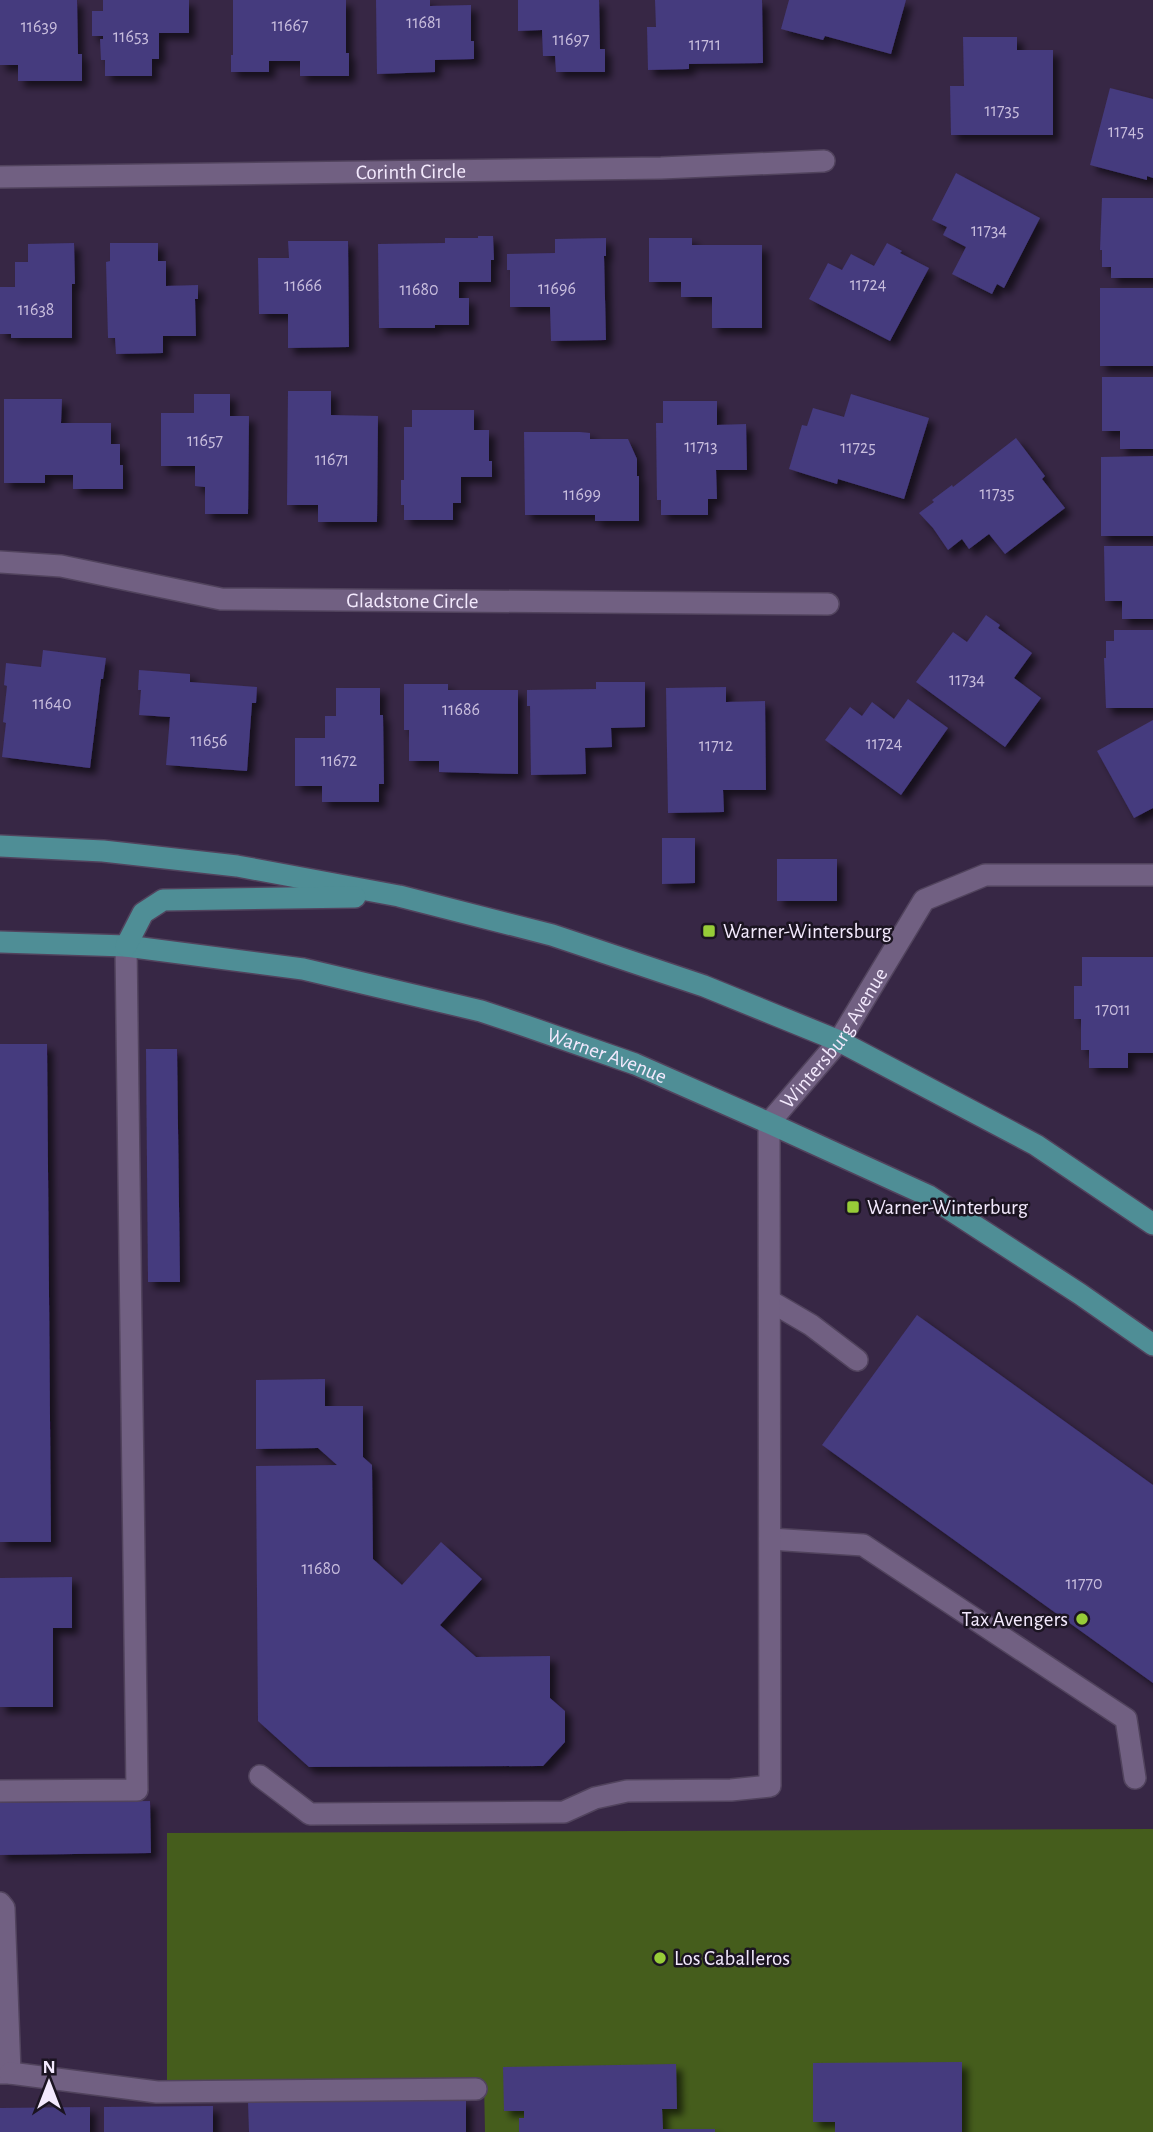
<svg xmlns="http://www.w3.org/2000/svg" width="1153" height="2132" font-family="'Alegreya Sans',sans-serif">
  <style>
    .green { fill: #455d1c }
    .building { fill: #453a7e; filter: url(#shadow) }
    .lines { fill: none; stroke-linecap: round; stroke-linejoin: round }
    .minor-casing { stroke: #51435d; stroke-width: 24 }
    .major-casing { stroke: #51435d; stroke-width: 24 }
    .minor { stroke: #716082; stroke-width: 21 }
    .major { stroke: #4f8e96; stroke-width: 21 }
    .poi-dot { fill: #97cc38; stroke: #1b1421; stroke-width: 2.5 }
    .labels { text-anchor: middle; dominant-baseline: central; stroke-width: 5; stroke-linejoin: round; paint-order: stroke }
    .number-label { font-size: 18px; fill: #c8bddd }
    .street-label { font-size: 21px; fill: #f3e9fd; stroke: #1b1421 }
    .poi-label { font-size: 21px; fill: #f3e9fd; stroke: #1b1421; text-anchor: start }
  </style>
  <defs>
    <filter id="shadow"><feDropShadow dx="6" dy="6" stdDeviation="3.5" flood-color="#0009"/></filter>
  </defs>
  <rect width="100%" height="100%" fill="#372745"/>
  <path class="green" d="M 1153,1829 L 1153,2132 L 485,2132 L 484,2083 L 167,2088 L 167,1833 Z"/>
  <g class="building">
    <path d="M 0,0 L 77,0 L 78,54 L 82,54 L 82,81 L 18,81 L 18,65 L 0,65 Z"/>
    <path d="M 103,0 L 189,0 L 189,33 L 159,33 L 159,59 L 152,59 L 152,76 L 105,76 L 105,60 L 101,60 L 100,39 L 103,39 L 103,36 L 92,36 L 92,11 L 103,11 Z"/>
    <path d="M 233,0 L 346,0 L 346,53 L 349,53 L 349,76 L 300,76 L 300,61 L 269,61 L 269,72 L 231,72 L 231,55 L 233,55 Z"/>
    <path d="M 376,0 L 430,0 L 430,6 L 471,5 L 471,41 L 474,41 L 474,59 L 435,60 L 435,72 L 377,74 Z"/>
    <path d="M 518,0 L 599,0 L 600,49 L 605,49 L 605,72 L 556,72 L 555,56 L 543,56 L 542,30 L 518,31 Z"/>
    <path d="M 655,0 L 762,0 L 763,63 L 689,64 L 689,69 L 648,70 L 647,27 L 656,27 Z"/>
    <path d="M 789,0 L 906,0 L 891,54 L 825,36 L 823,40 L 781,29 Z"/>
    <path d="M 963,37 L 1017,37 L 1017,50 L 1053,50 L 1053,135 L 951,135 L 950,86 L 964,86 Z"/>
    <path d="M 1110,88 L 1153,99 L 1153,178 L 1147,176 L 1147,180 L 1090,165 Z"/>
    <path d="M 956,173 L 1040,218 L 1004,288 L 997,284 L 992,294 L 952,274 L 966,247 L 943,235 L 947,227 L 932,220 Z"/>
    <path d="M 1102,198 L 1153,198 L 1153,278 L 1111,278 L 1111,267 L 1102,267 L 1102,250 L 1100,250 Z"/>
    <path d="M 478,236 L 493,236 L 494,260 L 491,260 L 491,282 L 459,282 L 459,298 L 469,298 L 469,325 L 435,325 L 435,328 L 379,328 L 378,244 L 445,243 L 445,238 L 478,238 Z"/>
    <path d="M 606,238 L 606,256 L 604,256 L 606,340 L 551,341 L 550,307 L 510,307 L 510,270 L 507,270 L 507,254 L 555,253 L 555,239 Z"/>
    <path d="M 649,238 L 692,238 L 692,245 L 762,245 L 762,328 L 712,328 L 712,297 L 681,297 L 681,282 L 649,282 Z"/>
    <path d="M 288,241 L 348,241 L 349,347 L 288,348 L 288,314 L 259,314 L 258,258 L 289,258 Z"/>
    <path d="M 74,243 L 75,284 L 72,284 L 72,338 L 11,338 L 11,334 L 0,334 L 0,287 L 15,287 L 15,262 L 28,262 L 28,244 Z"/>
    <path d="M 110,243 L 158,243 L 158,261 L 166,261 L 166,286 L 198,285 L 198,299 L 195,299 L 196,336 L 163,336 L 163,353 L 116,354 L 115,338 L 108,338 L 106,262 L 110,261 Z"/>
    <path d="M 887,243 L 902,251 L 900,253 L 929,268 L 890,341 L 809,299 L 828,263 L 842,270 L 851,254 L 874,266 Z"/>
    <rect x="1100" y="288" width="53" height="78"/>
    <path d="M 1102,377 L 1153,377 L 1153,449 L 1120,449 L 1120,431 L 1102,431 Z"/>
    <path d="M 288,391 L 331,391 L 331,415 L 378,416 L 377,522 L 318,522 L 318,505 L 287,505 Z"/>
    <path d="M 194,394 L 230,394 L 230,416 L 249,416 L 248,514 L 205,514 L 205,487 L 195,486 L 195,466 L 161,466 L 161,413 L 194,413 Z"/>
    <path d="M 851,394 L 929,418 L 904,499 L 838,479 L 837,484 L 789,469 L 802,425 L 807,426 L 813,408 L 844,417 Z"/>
    <path d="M 4,399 L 62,399 L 61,423 L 111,423 L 111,444 L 120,444 L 120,465 L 123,465 L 123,489 L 73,489 L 73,475 L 45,475 L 45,483 L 4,483 Z"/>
    <path d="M 663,401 L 717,401 L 717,425 L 746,424 L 747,470 L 716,470 L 717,499 L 708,499 L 708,515 L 661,515 L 661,500 L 657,500 L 656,423 L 663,423 Z"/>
    <path d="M 412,410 L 474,410 L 474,430 L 489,430 L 489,461 L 492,461 L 492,477 L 461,477 L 461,503 L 453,503 L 453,520 L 404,520 L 404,505 L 401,505 L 401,480 L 404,480 L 404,427 L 412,427 Z"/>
    <path d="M 524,432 L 580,432 L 590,433 L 590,439 L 628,439 L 637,459 L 637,476 L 639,476 L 639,521 L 595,521 L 595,515 L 525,515 Z"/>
    <path d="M 1016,438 L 1045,476 L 1042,479 L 1065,508 L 1005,554 L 989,534 L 969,549 L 962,539 L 948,550 L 933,528 L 919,513 L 934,502 L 932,500 L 952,485 L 953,487 Z"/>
    <path d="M 1153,456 L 1153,536 L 1101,536 L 1101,457 Z"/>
    <path d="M 1104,546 L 1153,546 L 1153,619 L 1122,619 L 1122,601 L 1105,601 Z"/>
    <path d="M 986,615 L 1000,625 L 998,628 L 1032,653 L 1014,678 L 1041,698 L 1005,747 L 916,682 L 953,632 L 967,642 Z"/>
    <path d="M 1114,630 L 1153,630 L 1153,708 L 1106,708 L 1104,658 L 1106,658 L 1106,641 L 1114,641 Z"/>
    <path d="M 43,650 L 106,658 L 103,679 L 101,679 L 90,768 L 2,757 L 6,723 L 3,722 L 7,686 L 4,685 L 6,663 L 41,667 Z"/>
    <path d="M 139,670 L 190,674 L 190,682 L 257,687 L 256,703 L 252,703 L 247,771 L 166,765 L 170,717 L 139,715 L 141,690 L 138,690 Z"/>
    <path d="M 596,682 L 645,682 L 645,727 L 611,728 L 612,747 L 585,748 L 586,774 L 531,775 L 530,706 L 527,706 L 527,690 L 596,689 Z"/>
    <path d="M 404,684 L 448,684 L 448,690 L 518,690 L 518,774 L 439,772 L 439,761 L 409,761 L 409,730 L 404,730 Z"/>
    <path d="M 726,687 L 726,702 L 765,701 L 766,790 L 723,790 L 724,812 L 668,813 L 666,688 Z"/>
    <path d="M 336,688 L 380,688 L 380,715 L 383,715 L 384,784 L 379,784 L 379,802 L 322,802 L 322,786 L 295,786 L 295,738 L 325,738 L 325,716 L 336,716 Z"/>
    <path d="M 908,699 L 948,728 L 901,795 L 825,740 L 850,707 L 862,716 L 872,702 L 894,719 Z"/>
    <path d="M 1153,720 L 1153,808 L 1134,818 L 1097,751 Z"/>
    <path d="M 662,838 L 695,838 L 695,883 L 662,884 Z"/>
    <rect x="777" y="859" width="60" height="42"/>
    <path d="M 1082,957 L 1153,957 L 1153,1053 L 1128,1053 L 1128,1068 L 1089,1068 L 1089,1050 L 1081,1050 L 1081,1019 L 1074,1019 L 1074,986 L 1082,986 Z"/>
    <path d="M 0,1044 L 47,1044 L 51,1542 L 0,1542 Z"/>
    <path d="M 146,1049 L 177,1049 L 180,1282 L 148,1282 Z"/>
    <path d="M 917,1315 L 1153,1485 L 1153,1683 L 822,1445 Z"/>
    <path d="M 325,1379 L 325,1406 L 363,1406 L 363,1457 L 372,1465 L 373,1559 L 402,1585 L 441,1542 L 482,1579 L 440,1625 L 476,1657 L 550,1656 L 550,1698 L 565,1711 L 565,1742 L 543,1766 L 309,1767 L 258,1721 L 256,1466 L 337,1465 L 318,1448 L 256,1449 L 256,1380 Z"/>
    <path d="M 72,1577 L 72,1628 L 53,1628 L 53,1707 L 0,1707 L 0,1578 Z"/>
    <path d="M 150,1801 L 151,1853 L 0,1855 L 0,1803 Z"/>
    <path d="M 962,2062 L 962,2132 L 835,2132 L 835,2122 L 813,2122 L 813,2063 Z"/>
    <path d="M 676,2064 L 677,2109 L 662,2109 L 663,2129 L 715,2129 L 715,2132 L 519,2132 L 519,2118 L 524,2118 L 524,2111 L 504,2111 L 503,2067 Z"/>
    <path d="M 466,2099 L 466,2132 L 249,2132 L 248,2102 Z"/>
    <path d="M 213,2106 L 213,2132 L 104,2132 L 104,2107 Z"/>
    <path d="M 90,2107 L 90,2132 L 0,2132 L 0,2108 Z"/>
  </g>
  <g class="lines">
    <g class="minor-casing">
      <g id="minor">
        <path id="s1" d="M 0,177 L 661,168 L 824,161"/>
        <path id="s2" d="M 0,562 L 61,566 L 221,599 L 828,604"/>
        <path d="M 770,1301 L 811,1325 L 857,1360"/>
        <path d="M 770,1539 L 863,1545 L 1126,1719 L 1135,1778"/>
        <path id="s3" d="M 260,1776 L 310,1814 L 564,1812 L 595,1798 L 627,1791 L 731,1790 L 770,1786 L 769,1123 L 839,1041 L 924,900 L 985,875 L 1153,875"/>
        <path d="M 0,1791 L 137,1790 L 126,946"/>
        <path d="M 0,1903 L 4,1908 L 10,2073 L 0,2073"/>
        <path d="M 10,2073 L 157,2092 L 476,2089"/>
      </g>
    </g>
    <g class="major-casing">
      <g id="major">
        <path d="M 0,846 L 103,851 L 237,866 L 399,896 L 552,935 L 704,986 L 839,1041 L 1036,1145 L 1153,1224"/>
        <path id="s4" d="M 0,942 L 126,946 L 303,969 L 481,1011 L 526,1026 L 635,1064 L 769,1123 L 929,1196 L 1080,1294 L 1153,1345"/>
        <path d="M 126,946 L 143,913 L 163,900 L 355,897"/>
      </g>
    </g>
    <use href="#minor" class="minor"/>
    <use href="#major" class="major"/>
  </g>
  <g class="poi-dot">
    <rect x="702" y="924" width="14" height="14" rx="3.5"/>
    <rect x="846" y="1200" width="14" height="14" rx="3.5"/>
    <circle cx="1082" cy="1619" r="7"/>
    <circle cx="660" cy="1958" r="7"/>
  </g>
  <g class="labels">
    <g class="number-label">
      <text x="424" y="23">11681</text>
      <text x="290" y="26">11667</text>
      <text x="39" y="27">11639</text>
      <text x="131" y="37">11653</text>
      <text x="571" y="40">11697</text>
      <text x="705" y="45">11711</text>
      <text x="1002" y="111">11735</text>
      <text x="1126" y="132">11745</text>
      <text x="989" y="231">11734</text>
      <text x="868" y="285">11724</text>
      <text x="303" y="286">11666</text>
      <text x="557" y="289">11696</text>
      <text x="419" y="290">11680</text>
      <text x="36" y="310">11638</text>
      <text x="205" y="441">11657</text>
      <text x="701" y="447">11713</text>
      <text x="858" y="448">11725</text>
      <text x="332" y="460">11671</text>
      <text x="997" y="494">11735</text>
      <text x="582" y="495">11699</text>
      <text x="967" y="680">11734</text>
      <text x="52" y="704">11640</text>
      <text x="461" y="710">11686</text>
      <text x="209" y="741">11656</text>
      <text x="884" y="744">11724</text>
      <text x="716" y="746">11712</text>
      <text x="339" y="761">11672</text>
      <text x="1113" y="1010">17011</text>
      <text x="321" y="1569">11680</text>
      <text x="1084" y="1584">11770</text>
    </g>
    <g class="street-label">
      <text stroke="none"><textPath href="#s1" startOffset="411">Corinth Circle</textPath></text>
      <text stroke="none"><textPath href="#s2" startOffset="416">Gladstone Circle</textPath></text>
      <text stroke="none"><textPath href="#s3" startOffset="1297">Wintersburg Avenue</textPath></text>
      <text stroke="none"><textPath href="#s4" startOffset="621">Warner Avenue</textPath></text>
    </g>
    <g class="poi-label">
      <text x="723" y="931">Warner-Wintersburg</text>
      <text x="867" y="1207">Warner-Winterburg</text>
      <text x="1068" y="1619" text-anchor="end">Tax Avengers</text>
      <text x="674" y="1958">Los Caballeros</text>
    </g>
  </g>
  <g transform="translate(49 2083)" stroke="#1b1421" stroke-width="5" paint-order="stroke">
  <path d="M0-5L12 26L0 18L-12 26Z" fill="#f3e9fd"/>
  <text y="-10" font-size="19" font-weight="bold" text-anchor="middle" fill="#f3e9fd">N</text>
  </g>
</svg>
